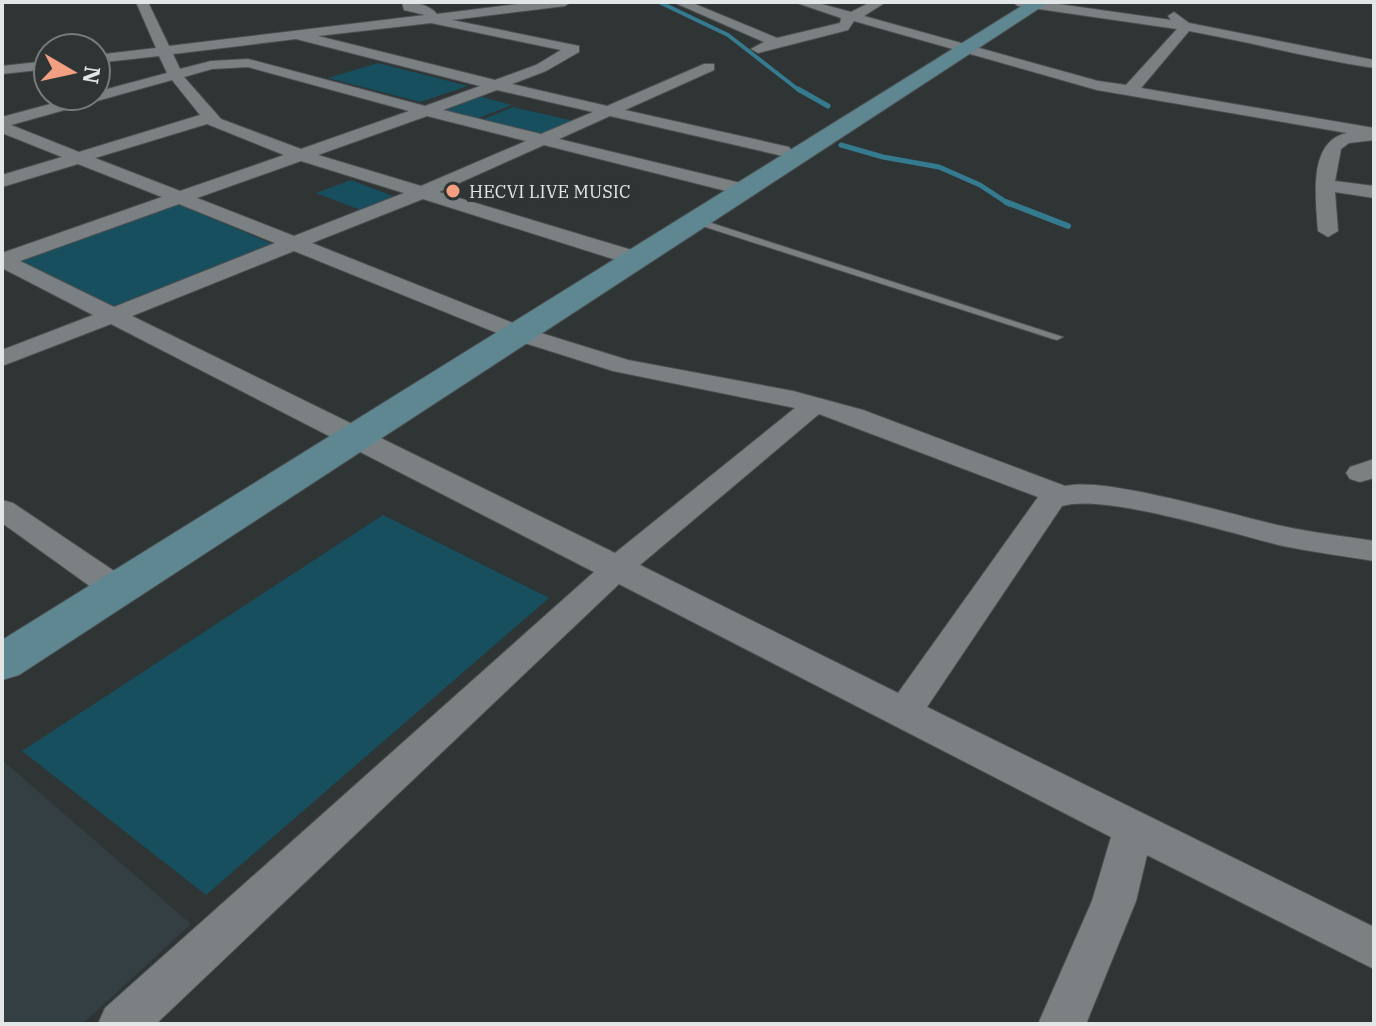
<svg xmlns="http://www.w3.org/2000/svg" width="1376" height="1026" font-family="'IBM Plex Serif',serif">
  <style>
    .built { fill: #343f43 }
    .green { fill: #184f5e }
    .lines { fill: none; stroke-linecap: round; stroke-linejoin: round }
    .stream-far2 { stroke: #357b8f; stroke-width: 4 }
    .stream-far1 { stroke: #357b8f; stroke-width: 5 }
    .stream { stroke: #357b8f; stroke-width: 6 }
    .lane-casing { stroke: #4c5052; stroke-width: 2 }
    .street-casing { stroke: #4c5052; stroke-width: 2 }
    .secondary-casing { stroke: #4c5052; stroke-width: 2 }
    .lane { fill: #7b8082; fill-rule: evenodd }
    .street { fill: #7b8082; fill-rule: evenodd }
    .secondary { fill: #5e8791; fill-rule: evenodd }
    .poi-dot { fill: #f39f82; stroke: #2f3435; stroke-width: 3 }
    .labels { text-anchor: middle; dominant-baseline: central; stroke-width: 8; stroke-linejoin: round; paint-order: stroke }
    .far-poi-label { font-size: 18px; fill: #e3e6e7; stroke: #2f3435; text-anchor: start }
  </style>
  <rect width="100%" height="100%" fill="#2f3435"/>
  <path class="built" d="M 2,760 L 191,924 L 82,1024 L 2,1024 Z"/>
  <g class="green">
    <path d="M 378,63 L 468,86 L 420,102 L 328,78 Z"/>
    <path d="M 478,96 L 512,105 L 473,120 L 438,111 Z"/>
    <path d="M 513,107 L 578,122 L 545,137 L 479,121 Z"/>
    <path d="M 351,180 L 398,198 L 363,211 L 316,193 Z"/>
    <path d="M 178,204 L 277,246 L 114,310 L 18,260 Z"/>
    <path d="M 383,515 L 549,598 L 206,895 L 22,751 Z"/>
  </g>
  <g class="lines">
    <path class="stream-far2" d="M 659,2 L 728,35 L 800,91"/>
    <g class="stream-far1">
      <path d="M 798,89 L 828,106"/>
      <path d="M 841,145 L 883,157 L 939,167 L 980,185 L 1009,204"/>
    </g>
    <path class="stream" d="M 1006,202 L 1068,226"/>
    <g class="lane-casing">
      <path id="lane" d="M 693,219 L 699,219 L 1063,337 L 1057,340 L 1053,339 L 693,223 Z"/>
    </g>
    <g class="street-casing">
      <g id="street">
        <path d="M 136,2 L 148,2 L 169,46 L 425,15 L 404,10 L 402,2 C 413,2 429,4 437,14 L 534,2 L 571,2 L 565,6 L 452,20 L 579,46 L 579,52 L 546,71 L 512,84 L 607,106 L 704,64 L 714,64 L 714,70 L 625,110 L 789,147 L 792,151 L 789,155 L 783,156 L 610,116 L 559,139 L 753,186 L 755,190 L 753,194 L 746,196 L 544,145 L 439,192 L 645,254 L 648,259 L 645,264 L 629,264 L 423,199 L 312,243 L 528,329 L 628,360 L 793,391 L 863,410 L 1065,486 C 1106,476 1235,516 1282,526 C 1313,533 1344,536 1374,541 L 1374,561 C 1344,556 1313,552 1283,546 C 1233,534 1105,493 1062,506 L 927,707 L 1374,927 L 1374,969 L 1147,855 L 1136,901 L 1086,1024 L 1038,1024 L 1092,901 L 1111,837 L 619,584 L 156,1024 L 98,1024 L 105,1008 L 594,572 L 111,324 L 2,366 L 2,350 L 93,315 L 2,268 L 2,253 L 162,197 L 78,164 L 2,187 L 2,175 L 62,157 L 2,133 L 2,117 L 80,96 L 96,96 L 96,92 L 167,73 L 159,56 L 96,63 L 96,55 L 156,48 ZM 431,23 L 436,24 L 561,50 L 536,65 L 495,80 L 318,36 ZM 296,39 L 480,86 L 425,106 L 248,59 L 211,61 L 180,69 L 173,54 ZM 248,67 L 409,111 L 301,149 L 221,119 L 184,77 L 212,69 ZM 172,80 L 200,115 L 79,152 L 11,125 ZM 497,90 L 593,112 L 541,134 L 443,110 ZM 427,116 L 526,141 L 421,186 L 318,155 ZM 207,124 L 284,155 L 180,191 L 95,158 ZM 301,161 L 404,193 L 294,236 L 197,198 ZM 179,204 L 275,243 L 114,307 L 20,261 ZM 294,251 L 512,339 L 613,371 L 795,408 L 615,553 L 132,316 ZM 819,414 L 1038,497 L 898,693 L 640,565 Z"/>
        <path d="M 673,2 L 690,2 L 777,38 L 840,23 L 841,18 L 794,2 L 814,2 L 851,12 L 871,2 L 886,2 L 864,16 L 1098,81 L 1126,85 L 1177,29 L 1018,6 L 1012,2 L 1044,2 L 1171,20 L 1168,16 L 1174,12 L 1189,23 L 1374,60 L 1374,68 C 1312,59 1251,42 1189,31 L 1141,88 L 1374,128 L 1374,140 L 1349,143 L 1341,149 L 1335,181 L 1374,186 L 1374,198 L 1335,192 L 1338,231 L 1328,237 L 1318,231 C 1316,200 1307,141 1347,133 L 1097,90 L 854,21 L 848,30 L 758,53 L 751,49 L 764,42 Z"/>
        <path d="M 48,61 L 48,69 L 2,74 L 2,66 Z"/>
        <path d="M 1374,459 L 1374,478 L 1360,482 L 1350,479 L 1346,473 L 1350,467 Z"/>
        <path d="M 2,500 L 13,503 L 129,581 L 133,589 L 129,597 L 117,600 L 105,597 L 2,523 Z"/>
      </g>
    </g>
    <g class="secondary-casing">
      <path id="secondary" d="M 1028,2 L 1049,2 L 19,675 L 2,680 L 2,640 Z"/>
    </g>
    <use href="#lane" class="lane"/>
    <use href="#street" class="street"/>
    <use href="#secondary" class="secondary"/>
  </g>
  <circle class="poi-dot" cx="453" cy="191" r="8"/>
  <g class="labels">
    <g class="far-poi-label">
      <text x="469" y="191">HECVI LIVE MUSIC</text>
    </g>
  </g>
  <rect width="1376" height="1026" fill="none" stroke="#e3e6e7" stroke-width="8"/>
  <g transform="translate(72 72) rotate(99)"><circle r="38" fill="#2f3435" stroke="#777b7c" stroke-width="2"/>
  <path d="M0-6L14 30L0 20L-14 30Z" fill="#f39f82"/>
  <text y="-12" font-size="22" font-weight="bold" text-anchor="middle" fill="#e3e6e7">N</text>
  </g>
</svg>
